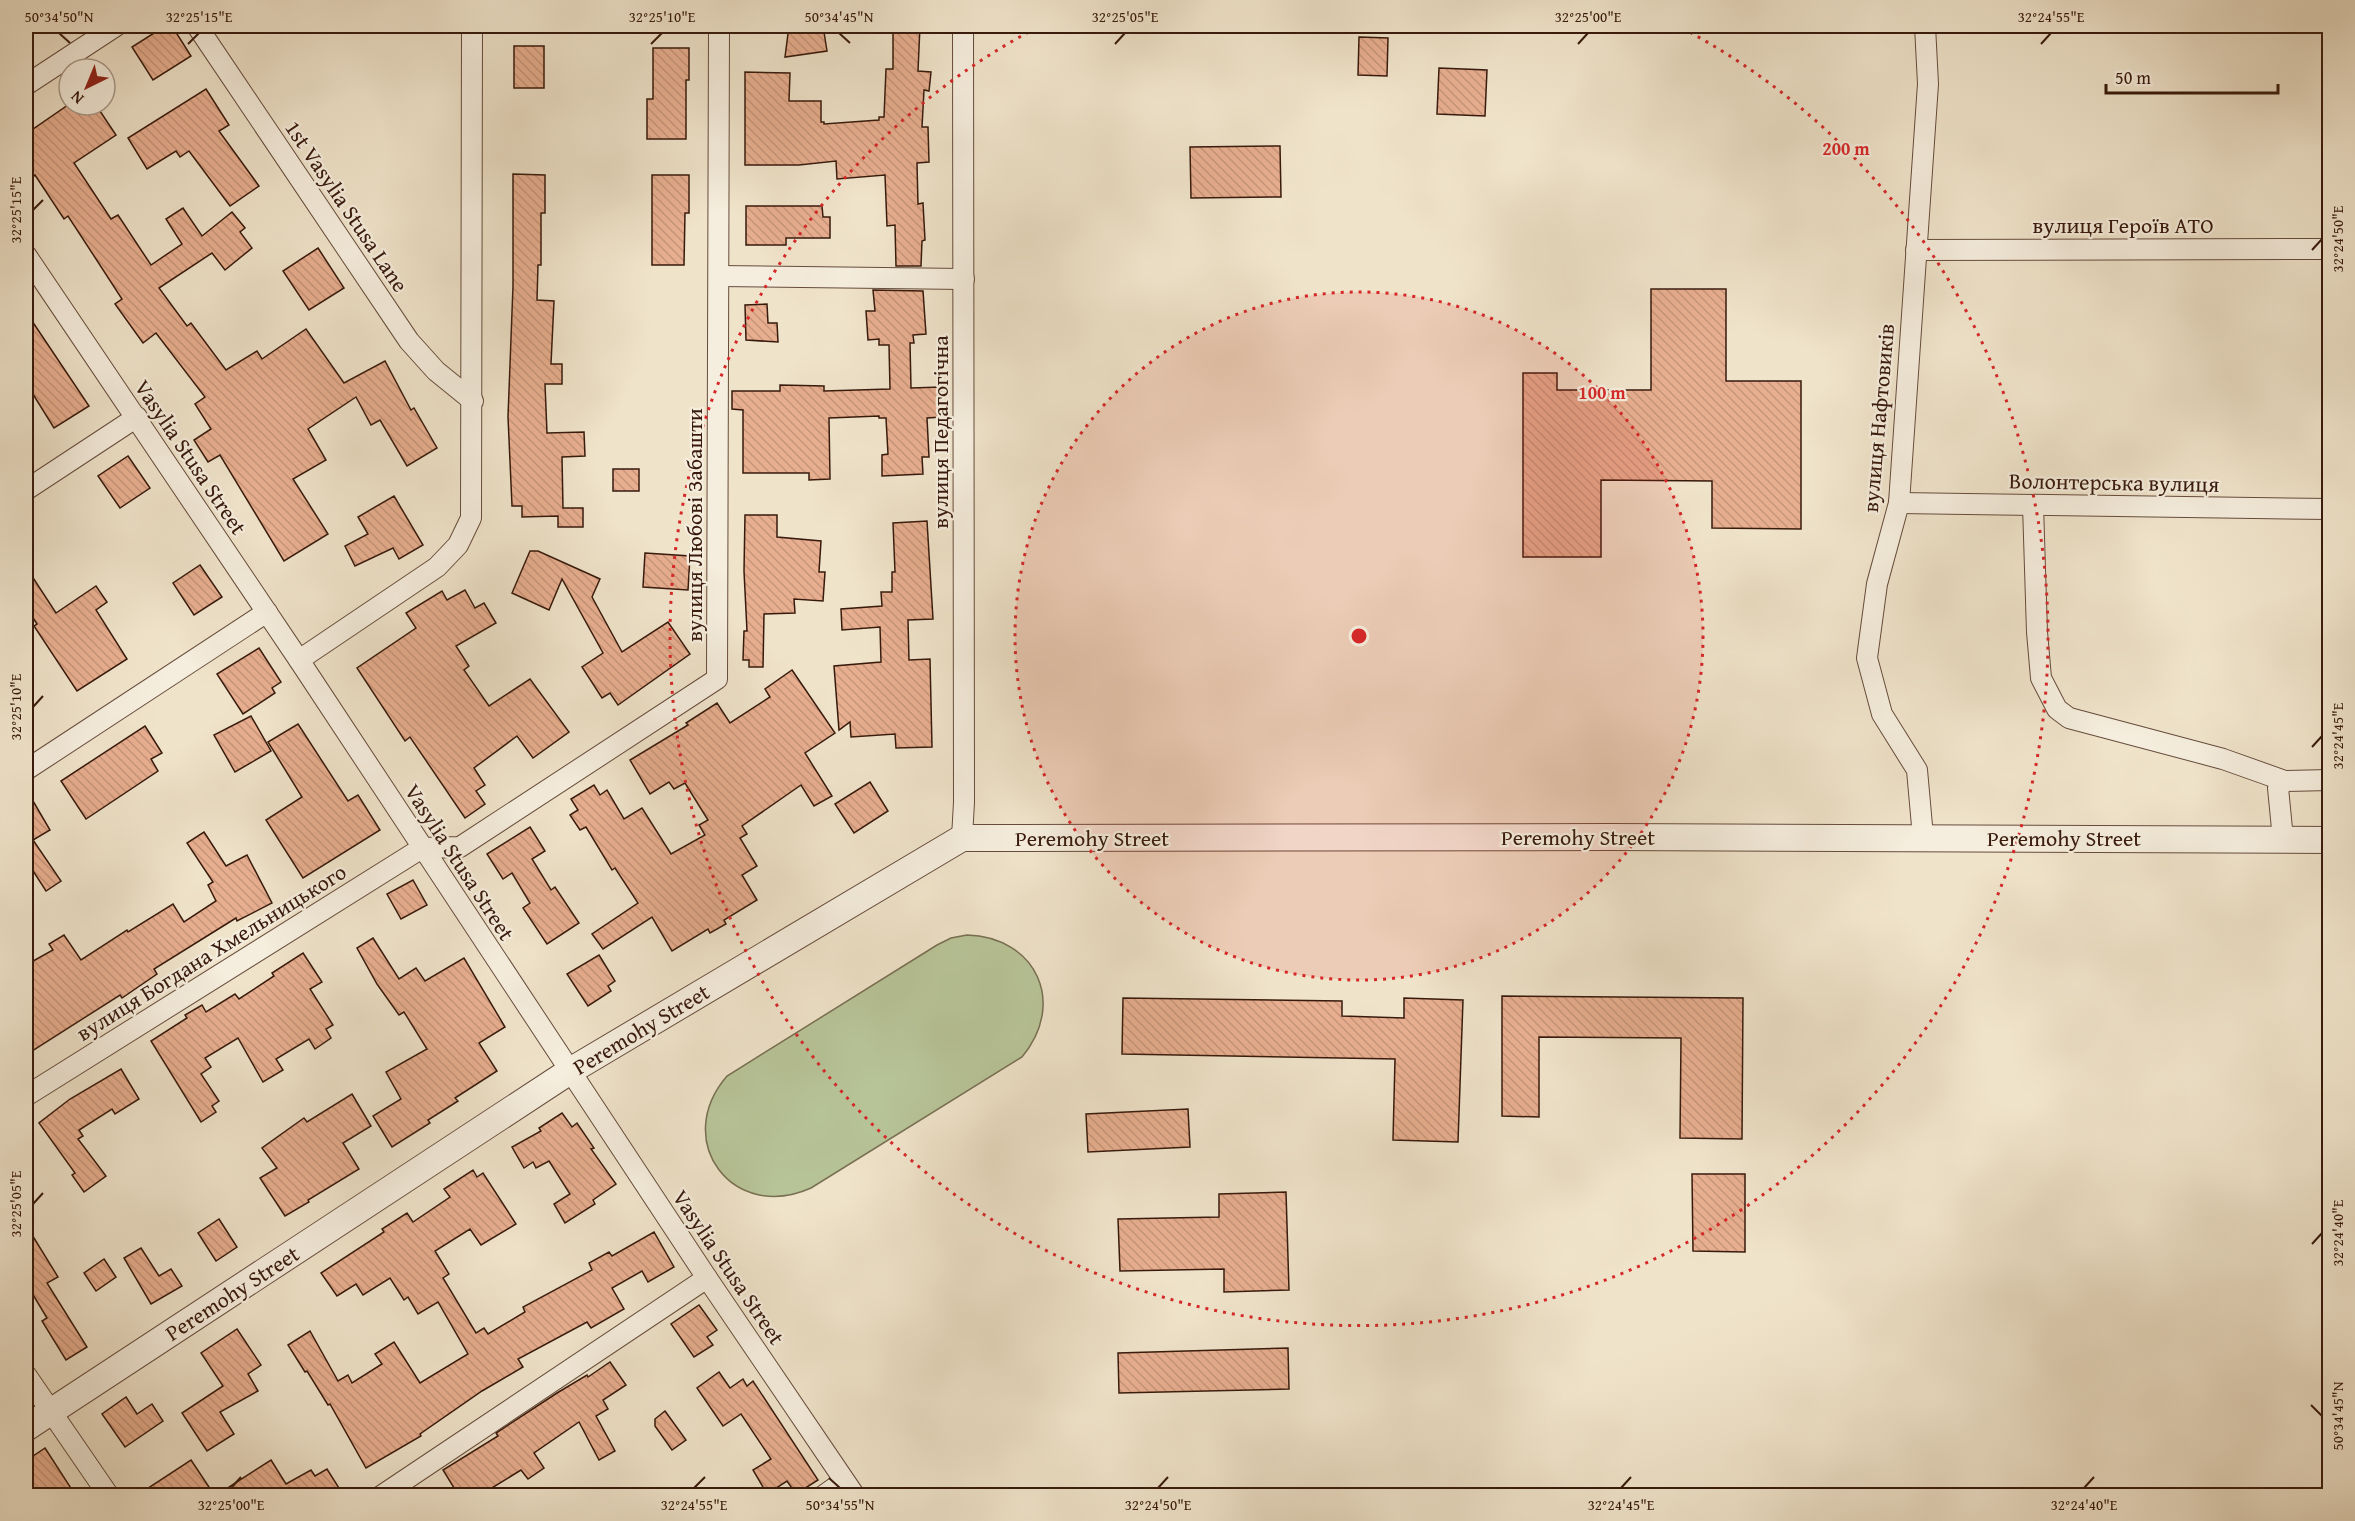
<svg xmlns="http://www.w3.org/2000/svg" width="2355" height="1521" font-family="'Gentium Book Plus',serif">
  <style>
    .green { fill: #b7c498; stroke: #786f52; stroke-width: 1.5 }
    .building { fill: url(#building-back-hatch); stroke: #381a0c; stroke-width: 1.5 }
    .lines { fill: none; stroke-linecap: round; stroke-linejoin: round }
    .minor-casing { stroke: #664c3c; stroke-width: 22 }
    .tertiary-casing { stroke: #664c3c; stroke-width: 28 }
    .minor { stroke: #f5eddd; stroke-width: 20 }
    .tertiary { stroke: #f5eddd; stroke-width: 26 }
    .ticks { fill: none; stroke: #381a0c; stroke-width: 2 }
    .ring { fill: none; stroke: #d62828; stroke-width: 3; stroke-dasharray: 3 6 }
    .labels { text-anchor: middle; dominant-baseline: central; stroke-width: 4.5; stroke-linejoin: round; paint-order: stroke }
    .street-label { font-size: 22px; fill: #381a0c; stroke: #f5eddd }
    .centre { fill: #d62828; stroke: #f5eddd; stroke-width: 3 }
    .ring-label { font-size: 18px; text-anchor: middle; font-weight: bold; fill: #d62828; stroke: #f5eddd; stroke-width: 4.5; stroke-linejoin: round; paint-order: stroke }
    .neatline { fill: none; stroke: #381a0c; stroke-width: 2 }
    .ticks-label { font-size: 15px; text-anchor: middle; fill: #381a0c }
  </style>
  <defs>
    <pattern id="building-back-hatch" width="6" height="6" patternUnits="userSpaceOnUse" patternTransform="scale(1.5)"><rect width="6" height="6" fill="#e7ae8f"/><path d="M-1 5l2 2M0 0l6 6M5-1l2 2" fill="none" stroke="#c7957a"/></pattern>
  </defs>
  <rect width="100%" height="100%" fill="#efe3ca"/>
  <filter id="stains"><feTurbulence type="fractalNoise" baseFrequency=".00333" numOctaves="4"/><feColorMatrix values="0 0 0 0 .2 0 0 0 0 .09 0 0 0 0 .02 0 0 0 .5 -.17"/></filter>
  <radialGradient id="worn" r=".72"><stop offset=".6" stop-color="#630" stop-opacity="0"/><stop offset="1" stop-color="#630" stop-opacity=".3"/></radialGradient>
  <path class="green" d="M 967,935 C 1036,937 1067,1003 1022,1057 L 811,1188 C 733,1223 671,1141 727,1076 L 937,945 L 951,938 Z"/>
  <g class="building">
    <path d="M 165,26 L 172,26 L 191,56 L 153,80 L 132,47 Z"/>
    <path d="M 789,26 L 823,26 L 827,51 L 785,57 Z"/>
    <path d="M 893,26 L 920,26 L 918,71 L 931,72 L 929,91 L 924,90 L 922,127 L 928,127 L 929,162 L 917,163 L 918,204 L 923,203 L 925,240 L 922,241 L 921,266 L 896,266 L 895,225 L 887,226 L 885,175 L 837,179 L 836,161 L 799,165 L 745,165 L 745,72 L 790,73 L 789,101 L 821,101 L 821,122 L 824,122 L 824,124 L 879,120 L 879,117 L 884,117 L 886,69 L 893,69 Z"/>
    <path d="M 1359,37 L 1388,38 L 1387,76 L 1358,75 Z"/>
    <rect x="514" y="46" width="30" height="42"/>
    <path d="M 653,48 L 689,48 L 689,80 L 686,80 L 686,139 L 647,139 L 647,99 L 653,99 Z"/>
    <path d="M 1439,68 L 1487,70 L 1485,116 L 1437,114 Z"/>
    <path d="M 206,89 L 229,125 L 219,131 L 259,186 L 230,206 L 189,151 L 180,157 L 176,151 L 147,169 L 128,138 Z"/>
    <path d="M 68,105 L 96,105 L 116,135 L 74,163 L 111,219 L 118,215 L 151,265 L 182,244 L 166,219 L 183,208 L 202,236 L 232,212 L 245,228 L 240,232 L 252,248 L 225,270 L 212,253 L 159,288 L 187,326 L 191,323 L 226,370 L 257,351 L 262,359 L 306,329 L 344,383 L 385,361 L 411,410 L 414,408 L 437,448 L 407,466 L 380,420 L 371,425 L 356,397 L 308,429 L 326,460 L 293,479 L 328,534 L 284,561 L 220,455 L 208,462 L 194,440 L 211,429 L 195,404 L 205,397 L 156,333 L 143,343 L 115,304 L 122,299 L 68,216 L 64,219 L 35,175 L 32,178 L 26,168 L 26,134 Z"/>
    <path d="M 1280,146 L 1281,197 L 1191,198 L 1190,147 Z"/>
    <path d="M 513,174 L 545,175 L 545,213 L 541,213 L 541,265 L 538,265 L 537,300 L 554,301 L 551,364 L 562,364 L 562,384 L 545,384 L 547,433 L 584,432 L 585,456 L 562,457 L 563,508 L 583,508 L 583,527 L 558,527 L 558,516 L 522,517 L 522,506 L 512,506 L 508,417 L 513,286 Z"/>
    <path d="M 652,175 L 689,175 L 689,213 L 685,213 L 684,265 L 652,265 Z"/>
    <path d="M 746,206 L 822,206 L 823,217 L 830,217 L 830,238 L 786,238 L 786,245 L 746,245 Z"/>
    <path d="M 318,248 L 344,288 L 309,310 L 283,271 Z"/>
    <path d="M 1651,289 L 1726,289 L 1726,381 L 1801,381 L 1801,529 L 1712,528 L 1712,481 L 1601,480 L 1601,557 L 1523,557 L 1523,373 L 1557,373 L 1557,390 L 1651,390 Z"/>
    <path d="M 873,290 L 923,291 L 926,334 L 913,335 L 914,343 L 910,343 L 911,388 L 941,387 L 942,417 L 927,418 L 929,457 L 922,457 L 923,474 L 882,476 L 882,455 L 888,454 L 886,418 L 879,418 L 879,416 L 829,418 L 830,479 L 809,480 L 809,473 L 743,473 L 743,410 L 732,409 L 732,391 L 780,391 L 780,385 L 824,386 L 824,391 L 890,389 L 889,345 L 879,345 L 879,339 L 868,340 L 866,311 L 875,311 Z"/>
    <path d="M 767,304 L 768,323 L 777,323 L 778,342 L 746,340 L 745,305 Z"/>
    <path d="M 26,312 L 89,406 L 54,428 L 26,383 Z"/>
    <path d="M 128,456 L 150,488 L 120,508 L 98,476 Z"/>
    <rect x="613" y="469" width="26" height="22"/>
    <path d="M 394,496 L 423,545 L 399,559 L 393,548 L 355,566 L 345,546 L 368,534 L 358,517 Z"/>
    <path d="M 745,515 L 777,515 L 777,537 L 821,541 L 819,572 L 825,572 L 823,601 L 794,599 L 795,613 L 764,614 L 763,667 L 749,667 L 749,660 L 743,660 L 744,631 L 747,631 L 744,571 Z"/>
    <path d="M 927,521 L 933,619 L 908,620 L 909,660 L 930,659 L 932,747 L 896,748 L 895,734 L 851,737 L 850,722 L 839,730 L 834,666 L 881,662 L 880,627 L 842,630 L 841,609 L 882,606 L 881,592 L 892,592 L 892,572 L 895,572 L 893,523 Z"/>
    <path d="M 530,551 L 538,551 L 600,579 L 592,597 L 622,652 L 668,622 L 690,654 L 618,705 L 610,693 L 602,698 L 582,667 L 603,653 L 562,579 L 549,610 L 512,593 Z"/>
    <path d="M 645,553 L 690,556 L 688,590 L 643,587 Z"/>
    <path d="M 200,565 L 222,597 L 194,615 L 173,583 Z"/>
    <path d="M 26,567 L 56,613 L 96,586 L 107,602 L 96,610 L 127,659 L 77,691 L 34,626 L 37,624 L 26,607 Z"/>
    <path d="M 465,590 L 475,608 L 484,603 L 496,623 L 456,646 L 469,666 L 464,670 L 489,706 L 530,679 L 569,732 L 533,758 L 517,736 L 474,768 L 485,785 L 476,791 L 485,804 L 465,818 L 410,737 L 405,741 L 357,668 L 416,628 L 406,613 L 442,591 L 447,600 Z"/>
    <path d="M 259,648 L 281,682 L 272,688 L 275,693 L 243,714 L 217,674 Z"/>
    <path d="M 792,670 L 835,733 L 805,753 L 832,796 L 814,806 L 801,785 L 742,826 L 747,834 L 740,838 L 757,866 L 742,875 L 757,900 L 724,920 L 726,924 L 710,933 L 708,929 L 672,951 L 652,917 L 603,949 L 592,934 L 638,903 L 615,868 L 612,870 L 586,827 L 580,830 L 570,815 L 578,810 L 571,799 L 594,785 L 600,795 L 607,790 L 624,819 L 642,808 L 671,854 L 705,835 L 699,825 L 708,820 L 685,783 L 674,789 L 669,782 L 650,794 L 630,760 L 688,725 L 686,723 L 717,703 L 730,723 L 770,697 L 765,689 Z"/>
    <path d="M 251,716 L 271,751 L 235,772 L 214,735 Z"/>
    <path d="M 298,724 L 348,801 L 358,795 L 380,830 L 303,878 L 266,820 L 302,797 L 268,742 Z"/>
    <path d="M 145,726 L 162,753 L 151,759 L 158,771 L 86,819 L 61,781 Z"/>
    <path d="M 870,782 L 888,811 L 854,833 L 835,804 Z"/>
    <path d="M 26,789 L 50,830 L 33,840 L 61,881 L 46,891 L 26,860 Z"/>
    <path d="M 530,827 L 545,851 L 532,859 L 551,890 L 555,887 L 579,923 L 547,944 L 523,908 L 530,903 L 512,873 L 503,879 L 487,854 Z"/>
    <path d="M 204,832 L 226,866 L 247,855 L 272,903 L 237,921 L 236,918 L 154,969 L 157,974 L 122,998 L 120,995 L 26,1055 L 26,965 L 53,950 L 49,944 L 64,935 L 81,960 L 127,930 L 128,932 L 173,904 L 184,922 L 216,901 L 208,885 L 213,882 L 187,843 Z"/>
    <path d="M 413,880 L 427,905 L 401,919 L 387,894 Z"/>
    <path d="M 373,938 L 399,979 L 416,968 L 425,981 L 464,958 L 505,1027 L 479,1043 L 497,1071 L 455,1098 L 458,1101 L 428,1120 L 430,1123 L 392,1147 L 373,1116 L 401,1099 L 386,1072 L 427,1049 L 404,1012 L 399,1015 L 377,984 L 357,948 Z"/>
    <path d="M 303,953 L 322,982 L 310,989 L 333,1025 L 326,1029 L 331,1038 L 315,1049 L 309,1039 L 276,1059 L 283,1070 L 263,1082 L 238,1038 L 205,1058 L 211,1067 L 201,1074 L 219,1101 L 212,1106 L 216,1112 L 201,1122 L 151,1041 L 187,1018 L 185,1015 L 202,1005 L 206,1012 L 235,994 L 239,999 L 274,976 L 272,973 Z"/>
    <path d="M 599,955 L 615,981 L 608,986 L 611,991 L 588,1006 L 567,974 Z"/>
    <path d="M 1502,996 L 1743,998 L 1742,1139 L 1680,1138 L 1681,1038 L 1539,1037 L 1539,1117 L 1502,1116 Z"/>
    <path d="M 1123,998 L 1342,1001 L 1342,1016 L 1404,1018 L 1404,998 L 1463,1000 L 1458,1142 L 1393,1140 L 1395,1059 L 1122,1054 Z"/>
    <path d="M 121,1069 L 139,1099 L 115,1114 L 112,1109 L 79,1130 L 83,1136 L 78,1139 L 106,1176 L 84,1192 L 72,1175 L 75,1173 L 39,1123 L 70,1099 Z"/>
    <path d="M 352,1094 L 371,1126 L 343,1143 L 359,1169 L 308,1200 L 309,1202 L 285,1216 L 260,1178 L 277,1168 L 262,1148 L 304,1118 L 307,1122 Z"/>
    <path d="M 1188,1109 L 1190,1147 L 1088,1152 L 1086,1114 Z"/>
    <path d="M 562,1113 L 572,1127 L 577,1123 L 594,1148 L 591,1149 L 616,1184 L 593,1200 L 595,1204 L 565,1223 L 554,1204 L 570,1194 L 549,1161 L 536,1168 L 533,1162 L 524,1168 L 512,1147 L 541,1131 L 539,1128 Z"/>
    <path d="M 473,1170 L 477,1177 L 483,1173 L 516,1224 L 481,1245 L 470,1229 L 435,1251 L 449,1274 L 443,1278 L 476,1333 L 484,1328 L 488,1334 L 525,1312 L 523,1307 L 592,1270 L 589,1263 L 609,1252 L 612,1256 L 654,1232 L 674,1267 L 648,1282 L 642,1271 L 612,1288 L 624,1309 L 591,1328 L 587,1322 L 518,1359 L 523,1367 L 482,1391 L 420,1434 L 421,1436 L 366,1468 L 330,1404 L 328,1405 L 307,1371 L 305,1372 L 288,1345 L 310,1331 L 338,1381 L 348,1375 L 352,1383 L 382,1364 L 375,1354 L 394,1342 L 420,1383 L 468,1354 L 438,1302 L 418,1314 L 408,1297 L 404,1300 L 390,1278 L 363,1295 L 356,1284 L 337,1296 L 321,1273 L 384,1232 L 382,1229 L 407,1213 L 413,1222 L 450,1197 L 444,1189 Z"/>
    <path d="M 1692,1174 L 1745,1174 L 1745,1252 L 1693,1251 Z"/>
    <path d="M 1286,1192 L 1289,1290 L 1224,1292 L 1224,1269 L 1120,1271 L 1118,1219 L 1219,1217 L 1219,1194 Z"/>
    <path d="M 219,1219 L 237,1247 L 216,1261 L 198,1233 Z"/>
    <path d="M 26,1225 L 58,1277 L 47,1283 L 87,1347 L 66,1360 L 42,1321 L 47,1318 L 26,1283 Z"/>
    <path d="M 141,1248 L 159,1276 L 171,1269 L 182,1286 L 151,1304 L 124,1258 Z"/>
    <path d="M 104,1259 L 116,1277 L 96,1291 L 84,1273 Z"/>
    <path d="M 699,1305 L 717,1330 L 707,1337 L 713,1345 L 694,1357 L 671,1324 Z"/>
    <path d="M 237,1329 L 261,1365 L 248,1374 L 258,1391 L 220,1412 L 234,1434 L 207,1451 L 182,1413 L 223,1386 L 201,1353 Z"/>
    <path d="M 1288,1348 L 1289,1389 L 1119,1393 L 1118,1353 Z"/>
    <path d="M 610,1362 L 626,1385 L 603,1400 L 608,1409 L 596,1416 L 615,1451 L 599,1460 L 579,1422 L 534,1453 L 544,1468 L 528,1479 L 521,1470 L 482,1494 L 479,1489 L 468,1496 L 459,1496 L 443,1470 L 498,1436 L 496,1433 L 557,1393 L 587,1375 L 588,1377 Z"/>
    <path d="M 719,1372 L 730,1388 L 743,1379 L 747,1386 L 753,1381 L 818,1480 L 796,1494 L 787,1481 L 767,1494 L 753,1470 L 771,1459 L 741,1414 L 723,1426 L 697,1388 Z"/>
    <path d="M 126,1397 L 137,1414 L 152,1404 L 163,1421 L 125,1447 L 102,1414 Z"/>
    <path d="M 665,1411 L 686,1440 L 672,1450 L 655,1426 L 655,1419 Z"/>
    <path d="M 45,1448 L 76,1496 L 38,1496 L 26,1477 L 26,1461 Z"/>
    <path d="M 191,1460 L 215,1496 L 136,1496 Z"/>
    <path d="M 271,1460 L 286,1484 L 311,1470 L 315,1476 L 327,1469 L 339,1488 L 327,1496 L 215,1496 Z"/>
  </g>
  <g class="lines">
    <g class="minor-casing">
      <g id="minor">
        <path d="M 197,26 L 409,341 L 436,371 L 473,401"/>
        <path d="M 26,85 L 116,26"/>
        <path d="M 1916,250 L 2330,249"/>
        <path d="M 26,255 L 299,660 L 707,1278 L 855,1496"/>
        <path d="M 719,276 L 964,279"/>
        <path d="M 26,490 L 137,417"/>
        <path d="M 1899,503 L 2330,509"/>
        <path d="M 2033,505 L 2037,632 L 2041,678 L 2057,709 L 2069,718 L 2223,759 L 2285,781"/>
        <path d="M 299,660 L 437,567 L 458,545 L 471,518 L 472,26"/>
        <path d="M 26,770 L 267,612"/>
        <path d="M 1923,837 L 1917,770 L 1882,714 L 1867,658 L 1877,584 L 1899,503 L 1928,84 L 1925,26"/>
        <path d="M 962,838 L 964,802 L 963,26"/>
        <path d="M 2283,839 L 2278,788 L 2285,781 L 2330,780"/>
        <path d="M 26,1096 L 422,848 L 460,847 L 717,679 L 719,26"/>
        <path d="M 26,1375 L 109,1496"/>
        <path d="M 381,1496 L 707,1278"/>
        <path d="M 823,1496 L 844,1481"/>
      </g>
    </g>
    <g class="tertiary-casing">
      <path id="tertiary" d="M 26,1428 L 570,1071 L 962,838 L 1610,837 L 2330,840"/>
    </g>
    <use href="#minor" class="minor"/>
    <use href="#tertiary" class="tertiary"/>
  </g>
  <path class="ticks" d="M 59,33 L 70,43M 839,33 L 850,43M 188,44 L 199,33M 651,44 L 662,33M 1115,44 L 1125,33M 1578,44 L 1588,33M 2041,44 L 2051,33M 33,210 L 43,200M 2312,250 L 2322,239M 33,707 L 43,696M 2312,747 L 2322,736M 33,1204 L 43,1193M 2312,1244 L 2322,1233M 2311,1405 L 2322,1416M 829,1478 L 840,1488M 231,1488 L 241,1477M 694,1488 L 705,1477M 1158,1488 L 1168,1477M 1621,1488 L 1631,1477M 2084,1488 L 2094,1477"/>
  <circle cx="1359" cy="636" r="344" fill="#d62828" fill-opacity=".12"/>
  <g class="ring">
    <circle cx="1359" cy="636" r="344"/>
    <path d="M1682 28A689 689 0 1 1 1036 28"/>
  </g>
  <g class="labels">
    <g class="street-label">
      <text transform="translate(347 206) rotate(56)">1st Vasylia Stusa Lane</text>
      <text x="2123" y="225">вулиця Героїв АТО</text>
      <text transform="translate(1878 418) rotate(-85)">вулиця Нафтовиків</text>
      <text transform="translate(940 432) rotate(-90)">вулиця Педагогічна</text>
      <text transform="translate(191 457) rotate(56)">Vasylia Stusa Street</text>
      <text transform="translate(2114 482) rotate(1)">Волонтерська вулиця</text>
      <text transform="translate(694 525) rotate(-90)">вулиця Любові Забашти</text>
      <text x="1578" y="837">Peremohy Street</text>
      <text x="1092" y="838">Peremohy Street</text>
      <text x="2064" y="838">Peremohy Street</text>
      <text transform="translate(460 862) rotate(57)">Vasylia Stusa Street</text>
      <text transform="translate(211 952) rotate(-32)">вулиця Богдана Хмельницького</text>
      <text transform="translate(641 1029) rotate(-31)">Peremohy Street</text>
      <text transform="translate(729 1267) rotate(56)">Vasylia Stusa Street</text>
      <text transform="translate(232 1293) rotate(-33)">Peremohy Street</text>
    </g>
  </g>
  <circle cx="1359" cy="636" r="9" class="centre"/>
  <g class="ring-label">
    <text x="1846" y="155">200 m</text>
    <text x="1602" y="399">100 m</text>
  </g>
  <rect width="2355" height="1521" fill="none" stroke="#efe3ca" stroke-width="66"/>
  <g transform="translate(87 87) rotate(223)"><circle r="28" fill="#f5eddd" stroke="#a99989" stroke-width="1.5"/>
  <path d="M0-4.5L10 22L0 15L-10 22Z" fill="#8f2418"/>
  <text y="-9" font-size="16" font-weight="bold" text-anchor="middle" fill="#381a0c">N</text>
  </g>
  <path d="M2106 84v9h172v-9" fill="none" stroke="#381a0c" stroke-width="3"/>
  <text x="2115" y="84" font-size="18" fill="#381a0c" stroke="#f5eddd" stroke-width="4.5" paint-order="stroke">50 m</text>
  <rect x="33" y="33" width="2289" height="1455" class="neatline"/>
  <g class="ticks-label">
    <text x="59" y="22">50°34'50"N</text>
    <text x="199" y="22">32°25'15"E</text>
    <text x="662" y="22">32°25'10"E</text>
    <text x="839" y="22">50°34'45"N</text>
    <text x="1125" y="22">32°25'05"E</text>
    <text x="1588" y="22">32°25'00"E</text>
    <text x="2051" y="22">32°24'55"E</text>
    <text transform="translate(16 210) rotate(-90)" y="5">32°25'15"E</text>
    <text transform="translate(2338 239) rotate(-90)" y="5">32°24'50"E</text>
    <text transform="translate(16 707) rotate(-90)" y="5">32°25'10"E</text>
    <text transform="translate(2338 736) rotate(-90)" y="5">32°24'45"E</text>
    <text transform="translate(16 1204) rotate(-90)" y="5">32°25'05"E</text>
    <text transform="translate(2338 1233) rotate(-90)" y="5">32°24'40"E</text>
    <text transform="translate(2338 1416) rotate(-90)" y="5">50°34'45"N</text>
    <text x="231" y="1510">32°25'00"E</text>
    <text x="694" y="1510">32°24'55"E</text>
    <text x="840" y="1510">50°34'55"N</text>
    <text x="1158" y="1510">32°24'50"E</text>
    <text x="1621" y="1510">32°24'45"E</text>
    <text x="2084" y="1510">32°24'40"E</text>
  </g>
  <rect width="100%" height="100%" filter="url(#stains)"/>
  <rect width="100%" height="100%" fill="url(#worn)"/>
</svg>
